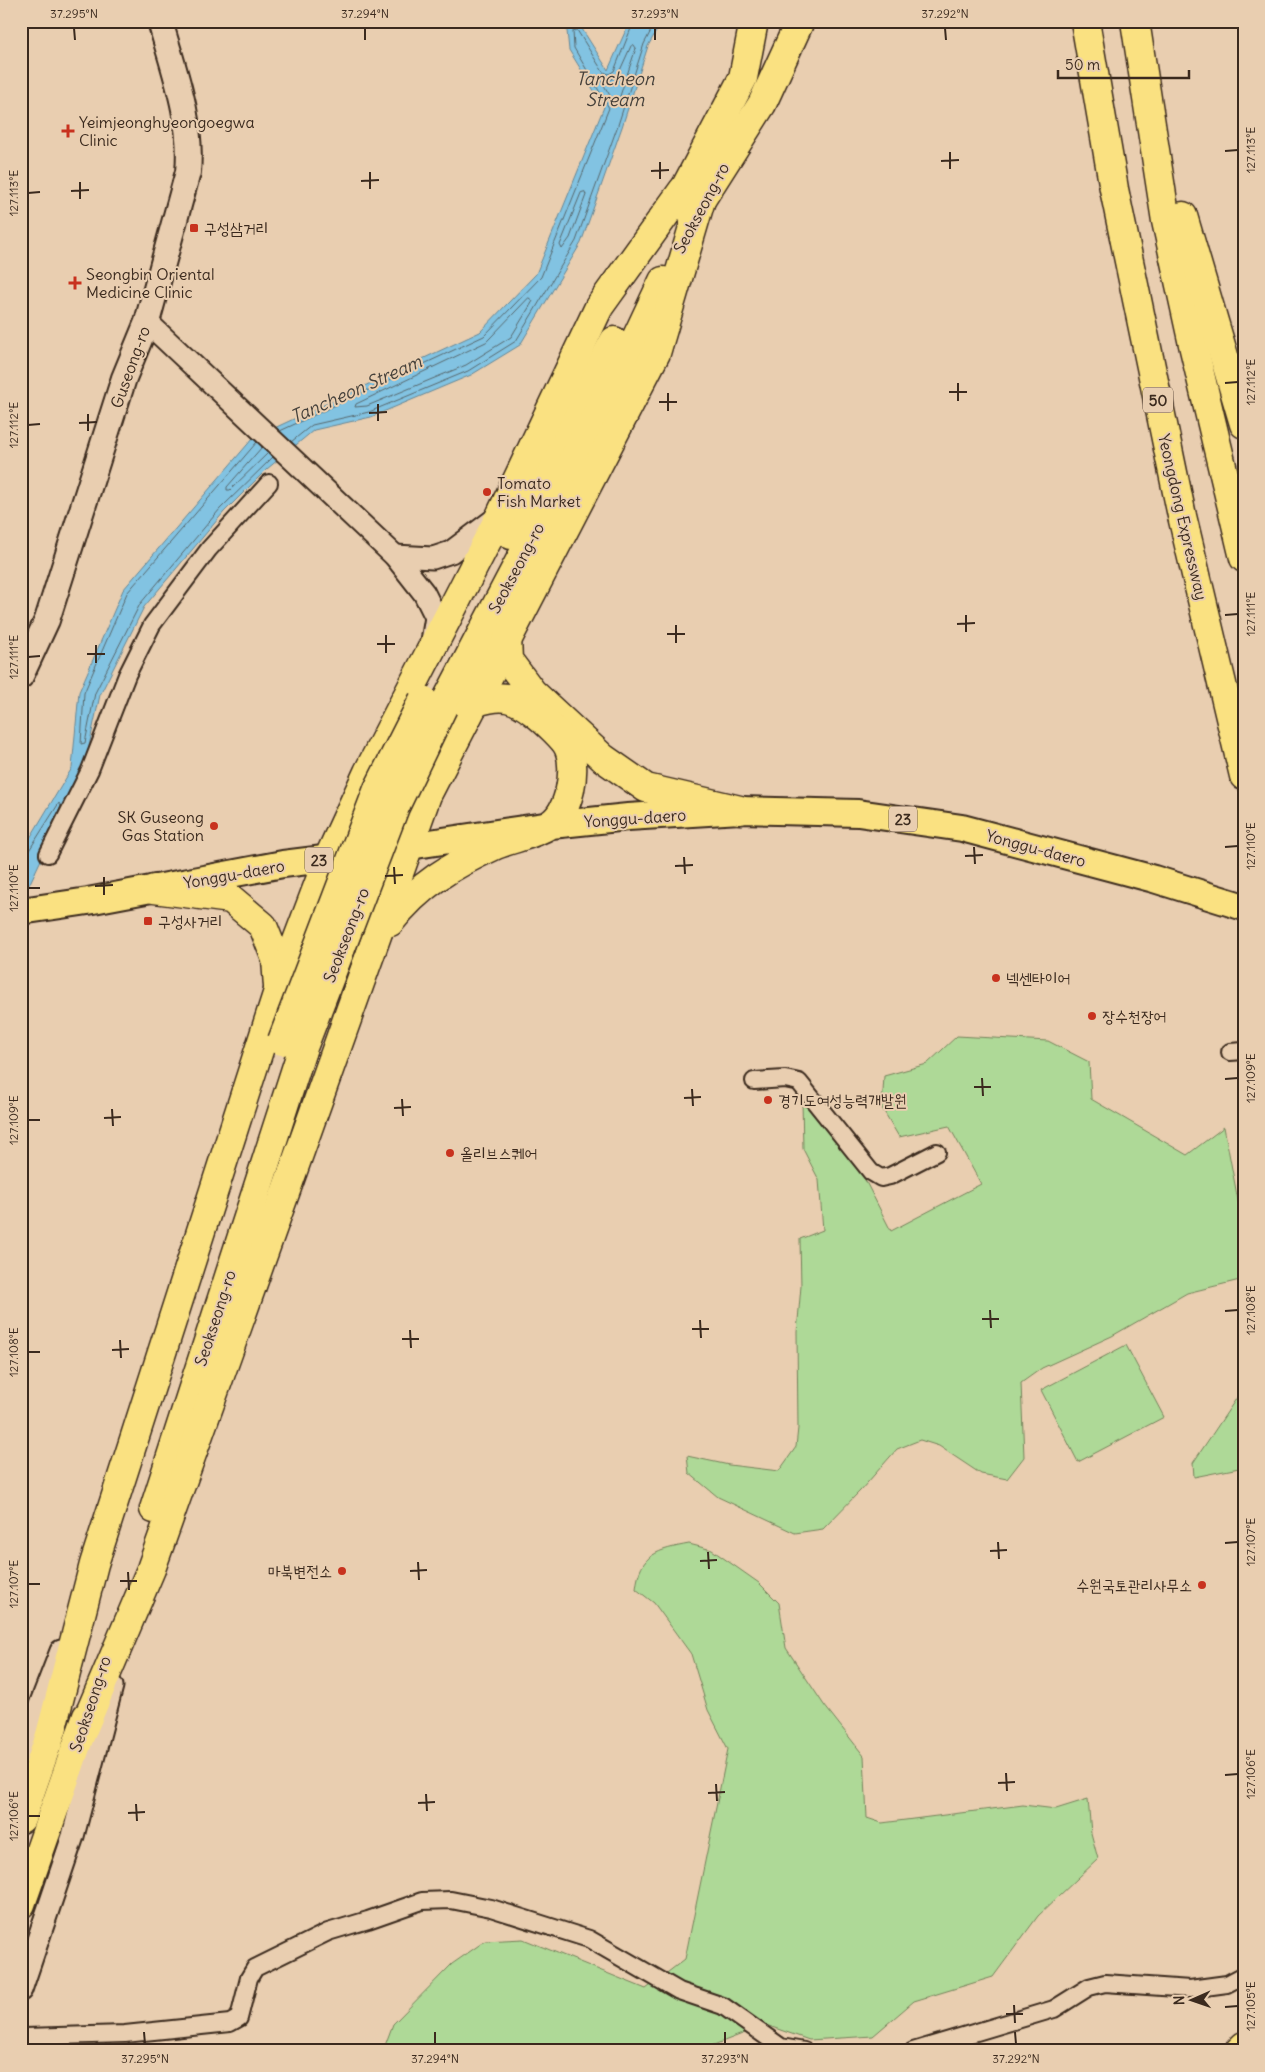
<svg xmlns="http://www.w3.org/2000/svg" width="1265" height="2072" font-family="Delius,'Poor Story',sans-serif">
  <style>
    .green { fill: #aed997; stroke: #74825a }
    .water { fill: #82c3e2; stroke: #668694 }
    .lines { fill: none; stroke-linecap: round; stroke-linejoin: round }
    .shore { stroke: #57676c; stroke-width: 1 }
    .minor-casing { stroke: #3b2a1e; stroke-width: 20 }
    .tertiary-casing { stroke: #3b2a1e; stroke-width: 25 }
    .secondary-casing { stroke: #3b2a1e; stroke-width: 28 }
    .primary-casing { stroke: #3b2a1e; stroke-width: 30 }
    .trunk-casing { stroke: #3b2a1e; stroke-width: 31 }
    .motorway-casing { stroke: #3b2a1e; stroke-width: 31 }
    .minor { stroke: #e9ceb0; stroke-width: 16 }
    .tertiary { stroke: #e9ceb0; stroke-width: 21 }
    .secondary { stroke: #e9ceb0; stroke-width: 24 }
    .primary { stroke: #fae181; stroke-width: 26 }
    .trunk { stroke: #fae181; stroke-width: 28 }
    .motorway { stroke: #fae181; stroke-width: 28 }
    .trunk-bridge-casing { stroke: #3b2a1e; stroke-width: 31; stroke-linecap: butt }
    .trunk-bridge { stroke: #fae181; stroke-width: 28 }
    .ticks { fill: none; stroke: #3b2a1e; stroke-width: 2 }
    .poi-dot { fill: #c8321e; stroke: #e9ceb0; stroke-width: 2 }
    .labels { text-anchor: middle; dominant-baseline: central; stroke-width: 4; stroke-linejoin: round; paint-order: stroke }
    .shield { fill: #e9ceb0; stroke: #6f5b4a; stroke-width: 1 }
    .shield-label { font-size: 15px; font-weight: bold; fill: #3b2a1e }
    .poi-label { font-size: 16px; fill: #3b2a1e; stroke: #e9ceb0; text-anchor: start }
    .street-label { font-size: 16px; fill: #3b2a1e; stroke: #e9ceb0 }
    .water-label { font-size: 18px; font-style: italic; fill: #46413b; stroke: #e9ceb0 }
    .neatline { fill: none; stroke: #3b2a1e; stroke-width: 2 }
    .ticks-label { font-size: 12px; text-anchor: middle; fill: #3b2a1e }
  </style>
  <rect width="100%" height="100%" fill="#e9ceb0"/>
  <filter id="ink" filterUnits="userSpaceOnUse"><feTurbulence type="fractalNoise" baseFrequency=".02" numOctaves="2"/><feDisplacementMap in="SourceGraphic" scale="10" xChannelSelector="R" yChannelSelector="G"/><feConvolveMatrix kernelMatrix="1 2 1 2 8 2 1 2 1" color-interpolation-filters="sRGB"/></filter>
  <g filter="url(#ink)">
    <g class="green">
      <path d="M 957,1036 L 1048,1041 L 1089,1062 L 1091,1099 L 1187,1155 L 1224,1127 L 1244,1232 L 1244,1279 L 1187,1293 L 1112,1336 L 1042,1368 L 1021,1383 L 1024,1457 L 1007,1479 L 981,1474 L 939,1446 L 920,1440 L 897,1449 L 860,1491 L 823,1529 L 795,1533 L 718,1497 L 689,1473 L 687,1456 L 729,1465 L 779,1471 L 796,1447 L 798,1428 L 797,1332 L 801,1286 L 800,1239 L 823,1230 L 819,1180 L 803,1149 L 802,1101 L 862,1174 L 891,1231 L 981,1184 L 949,1126 L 899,1137 L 882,1108 L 884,1076 L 927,1064 Z"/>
      <path d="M 1126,1345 L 1164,1417 L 1078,1462 L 1041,1390 Z"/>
      <path d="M 1244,1387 L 1244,1467 L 1194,1477 L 1193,1463 Z"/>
      <path d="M 689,1544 L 712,1550 L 759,1583 L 779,1603 L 786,1648 L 824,1705 L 864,1756 L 867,1818 L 882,1823 L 1023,1805 L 1056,1809 L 1088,1799 L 1091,1833 L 1098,1859 L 1038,1916 L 993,1977 L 914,2001 L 873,2036 L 809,2040 L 766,2025 L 711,2046 L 709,2051 L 383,2051 L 393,2024 L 452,1964 L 485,1941 L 523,1939 L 646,1989 L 685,1959 L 728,1749 L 708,1710 L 691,1654 L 654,1603 L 636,1589 C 640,1553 658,1550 689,1544 Z"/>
    </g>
    <path class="water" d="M 561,21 L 577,21 L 608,70 L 630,21 L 662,21 L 648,46 L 622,127 L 581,243 L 520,345 L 471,375 L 371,417 L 314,430 L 267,469 L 224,512 L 144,607 L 100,695 L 84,769 L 21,902 L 21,853 L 72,768 L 79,692 L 123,590 L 253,438 L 480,332 L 536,274 L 604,107 L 569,50 L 567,31 Z"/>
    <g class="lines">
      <g class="shore">
        <path d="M 634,45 L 636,48 L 618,102 L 615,104 L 602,82 L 617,77 L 631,46 Z"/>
        <path d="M 585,192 L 586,195 L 570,238 L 562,249 L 560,245 L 581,193 Z"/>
        <path d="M 529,298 L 533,301 L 511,337 L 466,365 L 367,406 L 355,407 L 356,404 L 486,342 Z"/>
        <path d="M 280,431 L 484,336 L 541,277 L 609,108 L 574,48 L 573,31 L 577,30 L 603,72 L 609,74 L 614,71 L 634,21"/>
        <path d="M 257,442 L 127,593 L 84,693 L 81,744 L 85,743 L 95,693 L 140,604 L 220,509 L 273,457"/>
        <path d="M 291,442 L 312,425 L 369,412 L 468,371 L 516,341 L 576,241 L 618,125 L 644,44 L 656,21"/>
        <path d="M 262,447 L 227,487 L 227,490 L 230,490 L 268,453"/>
        <path d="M 21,854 L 28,852 L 59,803 L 61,806 L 54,822"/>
      </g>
      <g class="minor-casing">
        <g id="minor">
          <path d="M 48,854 L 90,770 L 127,675 L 152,625 L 209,549 L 269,483"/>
          <path d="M 1230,1052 L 1244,1051"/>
          <path d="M 754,1081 L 785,1079 L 799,1082 L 871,1172 L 881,1178 L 890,1176 L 937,1152"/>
          <path d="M 25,2037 L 125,2034 L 230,2023 L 239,2018 L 249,1978 L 255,1968 L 328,1932 L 368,1920 L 422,1901 L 451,1900 L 491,1908 L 589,1939 L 679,1991 L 723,2006 L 781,2047 L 804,2051"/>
          <path d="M 913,2051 L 1054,2009 L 1089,1987 L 1105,1983 L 1190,1989 L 1227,1984 L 1244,1975"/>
        </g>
      </g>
      <g class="tertiary-casing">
        <g id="tertiary">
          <path d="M 147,322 L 395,556 L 424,593 L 436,617 L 432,641"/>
          <path d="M 395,556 L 433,558 L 451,552 L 499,516"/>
          <path d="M 21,1754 L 61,1651"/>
          <path d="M 21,1990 L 73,1836 L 112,1686"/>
        </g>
      </g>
      <g class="secondary-casing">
        <path id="secondary" d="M 21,676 L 47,620 L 124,378 L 147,322 L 188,172 C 193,120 174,71 160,21"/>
      </g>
      <g class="primary-casing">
        <g id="primary">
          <path d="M 389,849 L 551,825 L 628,817 L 740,810 L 858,813 L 962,828 L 1154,879 L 1244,907"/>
          <path d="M 21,911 L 88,901 L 283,864 L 348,856"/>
        </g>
      </g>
      <g class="trunk-casing">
        <g id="trunk">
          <path d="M 675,207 L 743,78 L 754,21"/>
          <path d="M 693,217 L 701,200 L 762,104 L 800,21"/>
          <path d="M 511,535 L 614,341"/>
          <path d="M 507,638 L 508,660 L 532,692 L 603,758 L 646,788 L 740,810"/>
          <path d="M 443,707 L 632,347 L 663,281"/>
          <path d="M 154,889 L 231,899 L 263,926 L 276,959 L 278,987"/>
          <path d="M 390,922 C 420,884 452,865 496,845 C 513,838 533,835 549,825 C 570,813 577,769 569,749 C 566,740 543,719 535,713 C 513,696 503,694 476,702"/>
          <path d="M 154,1509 L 302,1050"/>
          <path d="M 81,1734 L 151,1569 L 427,795 L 656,353 L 701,200"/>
          <path d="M 48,1743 L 94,1564 L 278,991 L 328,859 L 368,772 L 501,514 L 599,307 L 683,190"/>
          <path d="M 21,1819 L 53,1727"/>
          <path d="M 21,1904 L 87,1716"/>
        </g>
      </g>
      <g class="motorway-casing">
        <g id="motorway">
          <path d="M 1085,21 L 1114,189 L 1182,516 L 1244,776"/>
          <path d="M 1135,21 L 1166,221 L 1194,349 L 1244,558"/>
          <path d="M 1183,216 L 1244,424"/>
          <path d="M 1239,2051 L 1244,2046"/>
        </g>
      </g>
      <use href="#minor" class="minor"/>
      <use href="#tertiary" class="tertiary"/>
      <use href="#secondary" class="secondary"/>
      <use href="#primary" class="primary"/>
      <use href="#trunk" class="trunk"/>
      <use href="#motorway" class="motorway"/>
      <g class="trunk-bridge-casing">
        <g id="trunk-bridge">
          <path d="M 282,1041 L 378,789 L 423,700"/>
          <path d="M 302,1050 L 395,807 L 443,707"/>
        </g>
      </g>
      <use href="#trunk-bridge" class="trunk-bridge"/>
    </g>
  </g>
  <path class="ticks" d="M 74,28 L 75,40M 365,28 L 365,40M 655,28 L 655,40M 945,28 L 946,40M 1225,151 L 1238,150M 950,152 L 950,169M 941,161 L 959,160M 660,162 L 660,179M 651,171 L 669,170M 370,172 L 370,189M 361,181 L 379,180M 80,182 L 80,199M 71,191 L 89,190M 28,193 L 40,192M 958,383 L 958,401M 1225,383 L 1238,382M 949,392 L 967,392M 668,393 L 668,411M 659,402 L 677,402M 378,404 L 378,421M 369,413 L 387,412M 88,414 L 88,431M 79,423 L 97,422M 28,425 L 40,424M 966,615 L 966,632M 1225,615 L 1238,614M 957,624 L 975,623M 676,625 L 676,643M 667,634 L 685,634M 386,635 L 386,653M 377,644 L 395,644M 96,645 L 96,663M 87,654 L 105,654M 28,657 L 40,656M 974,847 L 975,864M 1225,847 L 1238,846M 965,856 L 983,855M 684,857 L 685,874M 675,866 L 693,865M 394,867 L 395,884M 385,876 L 403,875M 104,877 L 104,895M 95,886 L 113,885M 28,888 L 40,888M 982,1078 L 983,1096M 1225,1079 L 1238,1078M 974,1087 L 991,1087M 692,1089 L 693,1106M 684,1098 L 701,1097M 402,1099 L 403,1116M 394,1108 L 411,1107M 112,1109 L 113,1126M 104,1118 L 121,1117M 28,1120 L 40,1120M 990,1310 L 991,1328M 1225,1311 L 1238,1310M 982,1319 L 999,1319M 700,1320 L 701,1338M 692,1329 L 709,1329M 410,1330 L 411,1348M 402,1339 L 419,1339M 120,1340 L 121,1358M 112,1350 L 129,1349M 28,1352 L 40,1352M 998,1542 L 999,1559M 1225,1543 L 1238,1542M 990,1551 L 1007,1550M 708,1552 L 709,1569M 700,1561 L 717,1560M 418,1562 L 419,1580M 410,1571 L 427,1570M 128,1572 L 129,1590M 120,1581 L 137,1581M 28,1584 L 40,1584M 1006,1773 L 1007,1791M 1225,1775 L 1238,1774M 998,1783 L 1015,1782M 716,1784 L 717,1801M 708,1793 L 725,1792M 426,1794 L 427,1811M 418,1803 L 435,1802M 136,1804 L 137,1821M 128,1813 L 145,1812M 28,1816 L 40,1816M 1014,2005 L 1015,2023M 1225,2007 L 1238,2006M 1006,2014 L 1023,2014M 144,2032 L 145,2044M 435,2032 L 435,2044M 725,2032 L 725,2044M 1015,2032 L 1016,2044"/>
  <g class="poi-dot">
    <path d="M65.5 123.5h5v5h5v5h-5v5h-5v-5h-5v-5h5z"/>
    <rect x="189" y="223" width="10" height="10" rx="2.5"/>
    <path d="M72.5 275.5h5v5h5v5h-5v5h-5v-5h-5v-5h5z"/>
    <circle cx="487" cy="492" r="5"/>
    <circle cx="214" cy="826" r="5"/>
    <rect x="143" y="916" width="10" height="10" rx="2.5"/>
    <circle cx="996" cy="978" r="5"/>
    <circle cx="1092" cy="1016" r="5"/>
    <circle cx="768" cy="1100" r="5"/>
    <circle cx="450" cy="1153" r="5"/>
    <circle cx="342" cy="1571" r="5"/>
    <circle cx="1202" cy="1585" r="5"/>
  </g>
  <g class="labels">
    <g class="shield">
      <rect x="1143" y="387.5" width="30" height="25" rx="4"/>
      <rect x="889" y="806.5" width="28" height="25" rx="4"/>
      <rect x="305" y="847.5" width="28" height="25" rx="4"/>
    </g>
    <g class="shield-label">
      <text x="1158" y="400">50</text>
      <text x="903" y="819">23</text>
      <text x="319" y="860">23</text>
    </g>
    <g class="poi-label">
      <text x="79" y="122">Yeimjeonghyeongoegwa<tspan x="79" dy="18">Clinic</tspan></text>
      <text x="204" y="228">구성삼거리</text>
      <text x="86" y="274">Seongbin Oriental<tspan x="86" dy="18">Medicine Clinic</tspan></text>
      <text x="497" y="483">Tomato<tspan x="497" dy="18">Fish Market</tspan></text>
      <text x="204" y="817" text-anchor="end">SK Guseong<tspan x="204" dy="18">Gas Station</tspan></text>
      <text x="158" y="921">구성사거리</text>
      <text x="1006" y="978">넥센타이어</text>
      <text x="1102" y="1016">장수천장어</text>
      <text x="778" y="1100">경기도여성능력개발원</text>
      <text x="460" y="1153">올리브스퀘어</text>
      <text x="332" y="1571" text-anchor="end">마북변전소</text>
      <text x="1192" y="1585" text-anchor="end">수원국토관리사무소</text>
    </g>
    <g class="street-label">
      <text transform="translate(701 208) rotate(-62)">Seokseong-ro</text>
      <text transform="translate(130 367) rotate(-70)">Guseong-ro</text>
      <text transform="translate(1183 517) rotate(77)">Yeongdong Expressway</text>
      <text transform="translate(516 568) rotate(-62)">Seokseong-ro</text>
      <text transform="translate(635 818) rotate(-4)">Yonggu-daero</text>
      <text transform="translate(1036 848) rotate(15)">Yonggu-daero</text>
      <text transform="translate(234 874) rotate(-10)">Yonggu-daero</text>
      <text transform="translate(346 935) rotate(-69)">Seokseong-ro</text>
      <text transform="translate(215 1318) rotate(-72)">Seokseong-ro</text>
      <text transform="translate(90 1704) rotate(-72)">Seokseong-ro</text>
    </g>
    <g class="water-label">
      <text x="615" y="78">Tancheon<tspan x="615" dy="21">Stream</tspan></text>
      <text transform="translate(356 389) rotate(-24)">Tancheon Stream</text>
    </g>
  </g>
  <rect width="1265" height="2072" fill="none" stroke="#e9ceb0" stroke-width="55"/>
  <g transform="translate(1192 2000) rotate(268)" stroke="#e9ceb0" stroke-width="4" paint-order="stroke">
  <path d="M0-4L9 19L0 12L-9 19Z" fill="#3b2a1e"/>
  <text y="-8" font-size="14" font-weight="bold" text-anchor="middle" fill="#3b2a1e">N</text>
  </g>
  <path d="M1058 70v8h131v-8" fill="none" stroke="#3b2a1e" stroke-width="2.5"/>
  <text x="1065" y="70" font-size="15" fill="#3b2a1e" stroke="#e9ceb0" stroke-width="4" paint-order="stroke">50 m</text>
  <rect x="28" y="28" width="1210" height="2016" class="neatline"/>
  <g class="ticks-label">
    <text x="74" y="18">37.295°N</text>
    <text x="365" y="18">37.294°N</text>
    <text x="655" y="18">37.293°N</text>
    <text x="945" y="18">37.292°N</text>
    <text transform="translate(1251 150) rotate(-90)" y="4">127.113°E</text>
    <text transform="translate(14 193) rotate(-90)" y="4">127.113°E</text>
    <text transform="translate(1251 382) rotate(-90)" y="4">127.112°E</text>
    <text transform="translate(14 425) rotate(-90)" y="4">127.112°E</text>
    <text transform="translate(1251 614) rotate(-90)" y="4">127.111°E</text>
    <text transform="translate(14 657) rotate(-90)" y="4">127.111°E</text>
    <text transform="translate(1251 846) rotate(-90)" y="4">127.110°E</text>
    <text transform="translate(14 888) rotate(-90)" y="4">127.110°E</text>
    <text transform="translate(1251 1078) rotate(-90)" y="4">127.109°E</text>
    <text transform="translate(14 1120) rotate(-90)" y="4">127.109°E</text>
    <text transform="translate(1251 1310) rotate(-90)" y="4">127.108°E</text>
    <text transform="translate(14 1352) rotate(-90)" y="4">127.108°E</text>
    <text transform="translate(1251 1542) rotate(-90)" y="4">127.107°E</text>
    <text transform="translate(14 1584) rotate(-90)" y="4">127.107°E</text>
    <text transform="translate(1251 1774) rotate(-90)" y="4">127.106°E</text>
    <text transform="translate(14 1816) rotate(-90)" y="4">127.106°E</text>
    <text transform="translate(1251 2006) rotate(-90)" y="4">127.105°E</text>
    <text x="145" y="2063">37.295°N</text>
    <text x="435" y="2063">37.294°N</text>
    <text x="725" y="2063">37.293°N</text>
    <text x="1016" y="2063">37.292°N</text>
  </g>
</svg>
